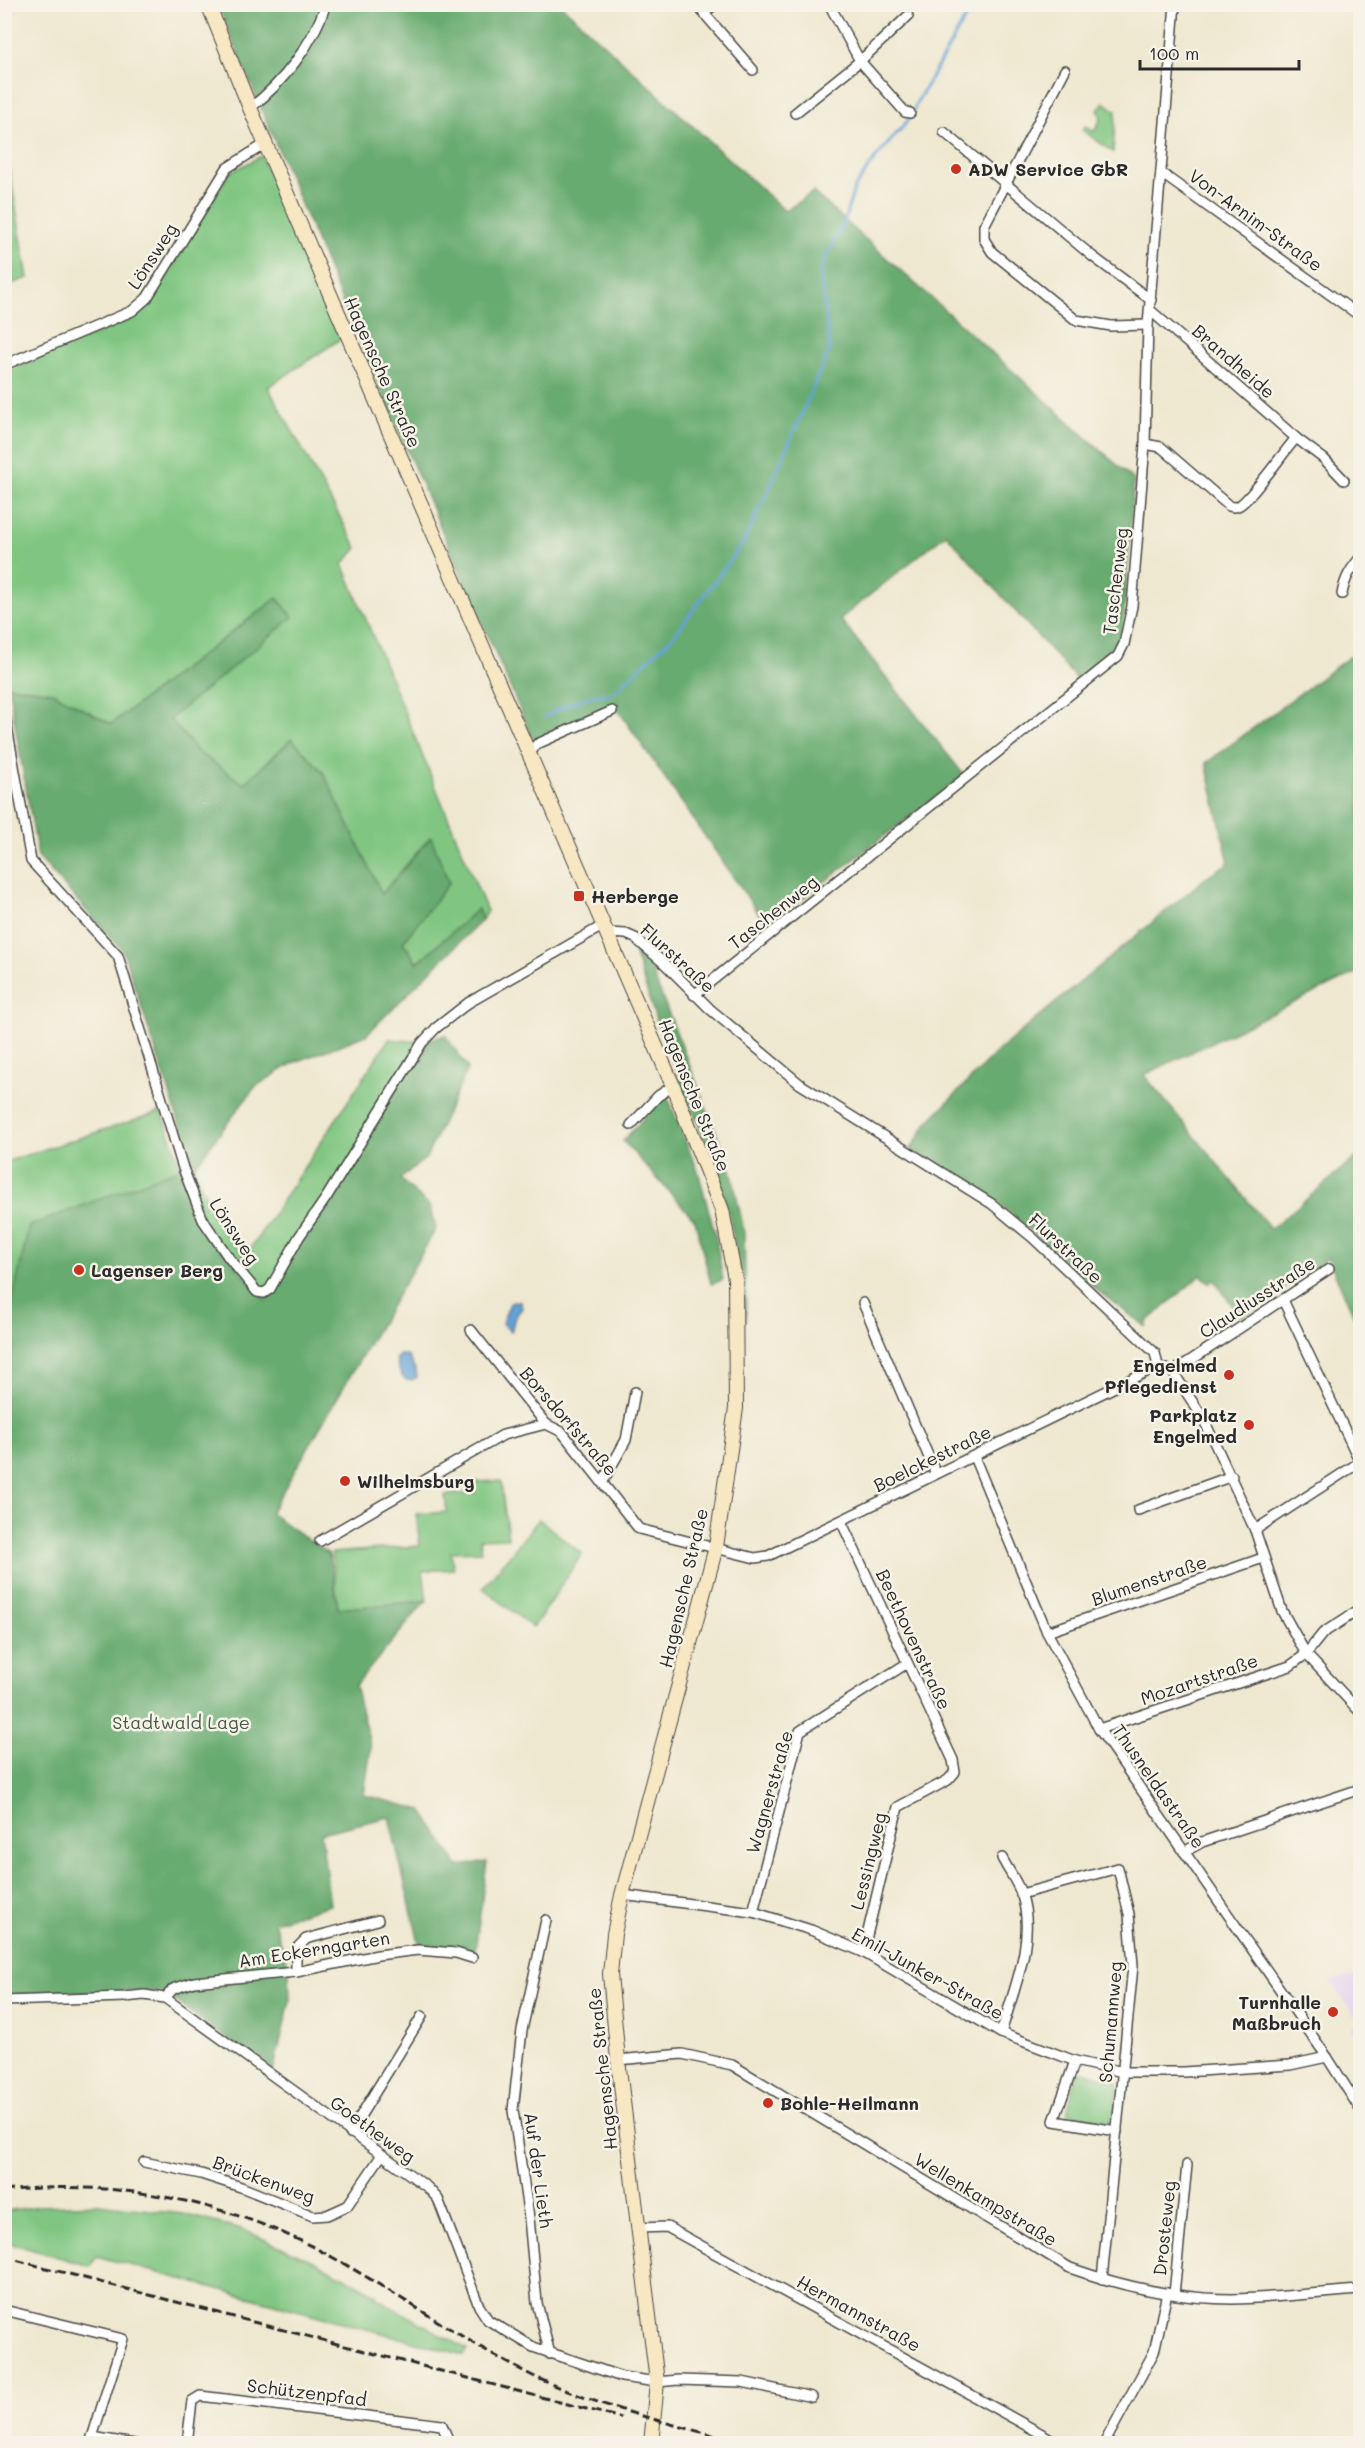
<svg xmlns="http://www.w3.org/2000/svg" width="1365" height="2448" font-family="Mali,sans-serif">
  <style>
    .built { fill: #e4d3f1 }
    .green { fill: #80c681; stroke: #567856; stroke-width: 1.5 }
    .forest { fill: #68ab6f; stroke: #4a6b4d; stroke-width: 1.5 }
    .water { fill: #64a2d6; stroke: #486680; stroke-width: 1.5 }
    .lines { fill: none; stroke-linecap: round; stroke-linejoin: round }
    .stream { stroke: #64a2d6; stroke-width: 3 }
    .street-casing { stroke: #484744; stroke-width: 12 }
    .secondary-casing { stroke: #484744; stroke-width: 16 }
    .street { stroke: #fff; stroke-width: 9 }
    .secondary { stroke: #f7e8c3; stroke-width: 14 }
    .rail { stroke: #2b2b2b; stroke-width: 3; stroke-dasharray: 9 4.5; stroke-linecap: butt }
    .poi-dot { fill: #c8321e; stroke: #f7f3e8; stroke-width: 2 }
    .labels { text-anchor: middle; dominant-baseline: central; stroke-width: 5; stroke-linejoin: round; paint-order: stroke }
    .poi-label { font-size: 18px; font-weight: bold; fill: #2b2b2b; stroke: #f7f3e8; text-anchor: start }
    .street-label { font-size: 18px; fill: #2b2b2b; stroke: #f7f3e8 }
    .park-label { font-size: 18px; fill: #445a45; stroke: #f7f3e8 }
  </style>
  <rect width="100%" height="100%" fill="#f7f3e8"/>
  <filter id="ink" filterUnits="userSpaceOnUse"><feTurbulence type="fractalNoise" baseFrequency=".0167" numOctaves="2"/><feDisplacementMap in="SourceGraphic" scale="12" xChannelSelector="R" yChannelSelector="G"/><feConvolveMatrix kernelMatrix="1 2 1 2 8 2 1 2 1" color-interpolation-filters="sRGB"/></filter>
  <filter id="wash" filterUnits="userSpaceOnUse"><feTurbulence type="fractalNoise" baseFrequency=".008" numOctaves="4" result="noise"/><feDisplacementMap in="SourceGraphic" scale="24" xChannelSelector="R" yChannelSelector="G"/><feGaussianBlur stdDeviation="1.35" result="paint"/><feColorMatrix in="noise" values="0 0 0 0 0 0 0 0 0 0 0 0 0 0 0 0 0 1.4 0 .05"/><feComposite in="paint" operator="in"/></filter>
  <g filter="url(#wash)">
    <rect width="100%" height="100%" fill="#efe8d0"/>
    <path class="built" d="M 1360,1974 L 1360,2039 L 1351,2028 L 1359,2022 L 1331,1981 Z"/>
    <g class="green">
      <path d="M 1104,102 L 1116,111 L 1113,152 L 1082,130 L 1086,126 L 1094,132 L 1101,118 L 1098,110 Z"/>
      <path d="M 4,140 L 28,278 L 5,286 L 4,286 Z"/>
      <path d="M 261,156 L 342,338 L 268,387 L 357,548 L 343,564 L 487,911 L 482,920 L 478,909 L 417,963 L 403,942 L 449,883 L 430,837 L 382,894 L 357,846 L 291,739 L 244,784 L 198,752 L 169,719 L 293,617 L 277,598 L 111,724 L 52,692 L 8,686 L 4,666 L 4,373 L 131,319 L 146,309 L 229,173 Z"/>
      <path d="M 389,1039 L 420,1042 L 266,1302 L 198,1223 L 181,1169 L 29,1226 L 5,1339 L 5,1162 L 162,1111 L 181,1168 L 194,1167 L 212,1214 L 245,1257 Z"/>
      <path d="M 501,1481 L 508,1538 L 480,1539 L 482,1551 L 451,1552 L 454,1569 L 423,1571 L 427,1601 L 338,1609 L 332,1553 L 420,1546 L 416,1514 L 447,1512 L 445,1495 L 475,1493 L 473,1482 Z"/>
      <path d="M 539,1519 L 582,1554 L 533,1628 L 483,1588 Z"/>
      <path d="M 1078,2071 L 1114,2079 L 1119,2086 L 1113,2122 L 1067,2113 Z"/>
      <path d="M 98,2204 L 183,2214 L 241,2229 L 318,2263 L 376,2294 L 375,2297 L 467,2349 L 464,2355 L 96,2256 L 90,2266 L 5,2242 L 5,2211 L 40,2206 Z"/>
    </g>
    <g class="forest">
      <path d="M 218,5 L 561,5 L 785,211 L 813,192 L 1134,480 L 1122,634 L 1081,684 L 946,534 L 840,619 L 964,775 L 767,926 L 618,710 L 617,703 L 535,744 L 331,276 Z"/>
      <path d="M 277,598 L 293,617 L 170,719 L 198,752 L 244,784 L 292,739 L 323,772 L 382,894 L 431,837 L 449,883 L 403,942 L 417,963 L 478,909 L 482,920 L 366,1035 L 293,1063 L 256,1086 L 194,1167 L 123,951 L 38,857 L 8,686 L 52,692 L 111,724 Z"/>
      <path d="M 1360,649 L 1360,971 L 1144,1075 L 1271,1229 L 1360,1154 L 1360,1330 L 1328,1258 L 1241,1318 L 1214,1279 L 1210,1283 L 1201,1275 L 1147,1322 L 1146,1327 L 1094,1288 L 998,1202 L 911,1149 L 927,1123 L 999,1050 L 1209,875 L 1229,863 L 1206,763 Z"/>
      <path d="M 632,945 L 648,958 L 651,969 L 731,1170 L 744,1231 L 746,1320 L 743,1321 L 738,1261 L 730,1220 L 716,1169 L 657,1023 Z"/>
      <path d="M 445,1035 L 468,1068 L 426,1158 L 400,1179 L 430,1207 L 436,1229 L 270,1513 L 329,1554 L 338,1609 L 426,1601 L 355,1686 L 371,1748 L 364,1795 L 422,1810 L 458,1866 L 487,1862 L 475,1952 L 420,1947 L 389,1817 L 321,1833 L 330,1905 L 274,1922 L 289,1968 L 290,2001 L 273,2072 L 163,1992 L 129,1991 L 5,1996 L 4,1339 L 29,1226 L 181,1168 L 198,1223 L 266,1301 L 420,1042 Z"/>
      <path d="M 666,1093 L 698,1171 L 716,1238 L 723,1280 L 711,1284 L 695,1220 L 623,1141 Z"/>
    </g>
    <g class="water">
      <path d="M 517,1301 L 520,1301 L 522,1308 L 515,1317 L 511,1332 L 502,1323 L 510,1303 Z"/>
      <path d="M 400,1355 L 407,1355 L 416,1371 L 417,1377 C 403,1388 398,1369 396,1358 Z"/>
    </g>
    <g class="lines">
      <path class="stream" d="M 545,717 C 565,705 588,693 612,694 L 676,633 L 743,543 L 770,487 L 830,348 L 820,274 L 826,256 L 843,225 L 854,189 L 874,160 L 911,117 L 917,102 L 966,17 L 981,4"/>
    </g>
  </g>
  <g filter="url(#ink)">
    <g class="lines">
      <g class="street-casing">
        <g id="street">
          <path d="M 696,4 L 753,70"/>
          <path d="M 829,4 L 860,61 L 905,112 L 910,113"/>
          <path d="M 704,13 L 715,4"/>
          <path d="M 1065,70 L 984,226 L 984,239 L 992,252 L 1076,320 L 1111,326 L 1148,325"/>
          <path d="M 250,108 C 283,83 313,44 326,4"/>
          <path d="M 795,113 L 860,61 L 908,16"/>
          <path d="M 944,132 L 1092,256 L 1151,300"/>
          <path d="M 1161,173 L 1360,316"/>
          <path d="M 1150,310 L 1296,438 L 1324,459 L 1344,480"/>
          <path d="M 4,365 L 132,311 L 147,298 L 227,168 L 265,144"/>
          <path d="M 1145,444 L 1161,447 L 1229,506 C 1233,507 1234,508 1238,506 C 1249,502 1285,450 1296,438"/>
          <path d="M 1342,594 C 1345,578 1350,570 1360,558"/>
          <path d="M 4,710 L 31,861 L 118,956 L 183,1168 L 203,1220 L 229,1258 L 257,1292 L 264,1293 L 270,1289 L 299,1237 L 326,1198 L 422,1043 L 436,1028 L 468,1003 L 604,925"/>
          <path d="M 530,753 L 537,744 L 612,711"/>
          <path d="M 608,933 L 626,934 L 635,938 L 665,964 L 710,1009 L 800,1084 L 992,1204 L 1033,1238 L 1155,1353 L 1158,1366"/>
          <path d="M 694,995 L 1118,656 L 1124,644 L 1132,606 L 1145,444 L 1148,325 L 1175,4"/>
          <path d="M 631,1125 L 658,1096 L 673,1086"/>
          <path d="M 1283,1300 L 1360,1462"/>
          <path d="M 863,1303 L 936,1474"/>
          <path d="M 471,1330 L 546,1424 L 562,1432 L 639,1529 L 755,1558 L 768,1556 L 1158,1366"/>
          <path d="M 1158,1366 L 1173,1372 L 1203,1418 L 1255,1530 L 1282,1611 L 1306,1654 L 1360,1712"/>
          <path d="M 1173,1372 L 1329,1269"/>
          <path d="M 974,1457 L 1047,1632 L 1099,1729 L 1327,2057 L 1360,2109"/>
          <path d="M 602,1483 L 626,1440 L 635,1392"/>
          <path d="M 1138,1510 L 1232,1476"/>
          <path d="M 841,1521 L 953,1760 L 955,1772 L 948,1780 L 898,1807 L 863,1952"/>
          <path d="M 1255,1530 L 1360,1462"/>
          <path d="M 320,1541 L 503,1435 L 546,1424"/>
          <path d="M 1047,1632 L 1263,1558"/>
          <path d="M 1099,1729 L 1290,1666 L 1306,1654 L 1323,1633 L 1360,1609"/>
          <path d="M 1184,1852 L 1202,1842 L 1360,1789"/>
          <path d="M 1021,1894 L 1118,1868 L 1129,1914 L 1133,1966 L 1102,2279"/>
          <path d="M 622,1895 L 753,1912 L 811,1930 L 863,1952 L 1001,2033 L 1075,2061 L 1123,2072 L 1184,2072 L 1290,2065 L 1327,2057"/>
          <path d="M 753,1912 L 800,1731 L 906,1664"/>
          <path d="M 546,1920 L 522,2030 L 513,2110 L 529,2218 L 537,2303 L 550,2354"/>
          <path d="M 296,1972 L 296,1949 L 306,1939 L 378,1920"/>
          <path d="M 165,1998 L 173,1989 L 194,1982 L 296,1972 L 378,1955 L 418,1950 L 456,1953 L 472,1958"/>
          <path d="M 4,2001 L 125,1997 L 144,1995 L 165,1998 L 427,2187 L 438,2199 L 479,2306 L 488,2320 L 533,2347 L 622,2377 L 657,2382 L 678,2380 L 742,2382 L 812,2397"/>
          <path d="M 1001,2033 C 1013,1991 1036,1940 1022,1896 C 1018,1883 1008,1870 1002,1858"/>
          <path d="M 618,2060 L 682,2054 L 732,2065 L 1070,2268 C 1121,2286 1178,2299 1232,2299 C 1275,2298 1318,2293 1360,2290"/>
          <path d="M 1075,2061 L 1054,2121 L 1117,2131"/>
          <path d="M 350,2133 L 422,2016"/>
          <path d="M 144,2162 L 201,2174 L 241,2187 L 313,2216 L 327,2215 L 347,2206 L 381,2156"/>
          <path d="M 639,2228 L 667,2227 L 1060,2444"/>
          <path d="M 1174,2294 L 1187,2165"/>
          <path d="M 4,2310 L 123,2339 L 90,2444"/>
          <path d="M 92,2437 L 134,2444"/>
          <path d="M 187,2444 L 192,2401 L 200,2396 L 442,2425 L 450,2444"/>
          <path d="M 1104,2444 L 1154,2352 L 1167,2293"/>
        </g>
      </g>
      <g class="secondary-casing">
        <path id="secondary" d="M 208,4 L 250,108 L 342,322 L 673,1086 L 722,1210 L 735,1279 L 736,1408 L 716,1547 L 622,1895 L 614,1934 L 610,1974 L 618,2060 L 657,2382 L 651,2444"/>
      </g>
      <use href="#street" class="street"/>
      <use href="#secondary" class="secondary"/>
      <g class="rail">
        <path d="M 4,2191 C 117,2178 233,2202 332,2257 C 399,2294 462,2340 531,2375 C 599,2408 673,2424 746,2444"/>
        <path d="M 4,2257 L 621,2418"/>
      </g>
    </g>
  </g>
  <g class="poi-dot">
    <circle cx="956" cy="169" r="6"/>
    <rect x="573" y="890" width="12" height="12" rx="3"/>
    <circle cx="79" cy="1270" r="6"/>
    <circle cx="1229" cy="1375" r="6"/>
    <circle cx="1249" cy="1425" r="6"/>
    <circle cx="345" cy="1481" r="6"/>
    <circle cx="1333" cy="2012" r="6"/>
    <circle cx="768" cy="2103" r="6"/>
  </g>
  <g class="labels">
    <g class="poi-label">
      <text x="968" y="169">ADW Service GbR</text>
      <text x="591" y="896">Herberge</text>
      <text x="91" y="1270">Lagenser Berg</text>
      <text x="1217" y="1365" text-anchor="end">Engelmed<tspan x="1217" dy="21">Pflegedienst</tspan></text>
      <text x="1237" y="1415" text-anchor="end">Parkplatz<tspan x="1237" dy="21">Engelmed</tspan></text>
      <text x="357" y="1481">Wilhelmsburg</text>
      <text x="1321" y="2002" text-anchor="end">Turnhalle<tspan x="1321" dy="21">Maßbruch</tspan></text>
      <text x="780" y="2103">Bohle-Heilmann</text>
    </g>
    <g class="street-label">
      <text transform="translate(1256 220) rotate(36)">Von-Arnim-Straße</text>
      <text transform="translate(152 256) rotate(-57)">Lönsweg</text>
      <text transform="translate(1234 361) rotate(41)">Brandheide</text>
      <text transform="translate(383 372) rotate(66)">Hagensche Straße</text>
      <text transform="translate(1115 581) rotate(-83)">Taschenweg</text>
      <text transform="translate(773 912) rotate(-38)">Taschenweg</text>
      <text transform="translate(678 958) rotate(42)">Flurstraße</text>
      <text transform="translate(695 1095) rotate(68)">Hagensche Straße</text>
      <text transform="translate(235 1231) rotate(57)">Lönsweg</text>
      <text transform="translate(1066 1248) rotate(43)">Flurstraße</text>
      <text transform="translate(1257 1297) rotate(-33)">Claudiusstraße</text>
      <text transform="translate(569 1421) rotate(49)">Borsdorfstraße</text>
      <text transform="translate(932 1458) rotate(-26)">Boelckestraße</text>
      <text transform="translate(1149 1580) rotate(-19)">Blumenstraße</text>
      <text transform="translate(683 1588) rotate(-77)">Hagensche Straße</text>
      <text transform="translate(914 1639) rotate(65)">Beethovenstraße</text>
      <text transform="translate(1199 1679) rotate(-19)">Mozartstraße</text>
      <text transform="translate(1159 1786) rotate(55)">Thusneldastraße</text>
      <text transform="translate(769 1792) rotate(-74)">Wagnerstraße</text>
      <text transform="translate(868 1861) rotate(-76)">Lessingweg</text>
      <text transform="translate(314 1949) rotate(-9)">Am Eckerngarten</text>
      <text transform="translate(928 1973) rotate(29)">Emil-Junker-Straße</text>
      <text transform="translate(1110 2022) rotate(-85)">Schumannweg</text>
      <text transform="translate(602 2069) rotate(-96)">Hagensche Straße</text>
      <text transform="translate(373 2129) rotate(36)">Goetheweg</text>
      <text transform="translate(539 2170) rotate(82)">Auf der Lieth</text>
      <text transform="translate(264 2179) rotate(20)">Brückenweg</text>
      <text transform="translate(986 2199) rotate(31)">Wellenkampstraße</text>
      <text transform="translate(1164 2228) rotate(-84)">Drosteweg</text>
      <text transform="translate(859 2313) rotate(29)">Hermannstraße</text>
      <text transform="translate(307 2392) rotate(7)">Schützenpfad</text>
    </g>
    <g class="park-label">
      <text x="181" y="1722">Stadtwald Lage</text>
    </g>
  </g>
  <rect width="1365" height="2448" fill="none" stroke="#f7f3e8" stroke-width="24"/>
  <path d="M1140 60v9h159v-9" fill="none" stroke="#2b2b2b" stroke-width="3"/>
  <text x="1149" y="60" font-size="18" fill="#2b2b2b" stroke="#f7f3e8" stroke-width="4.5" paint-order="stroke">100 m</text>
</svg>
